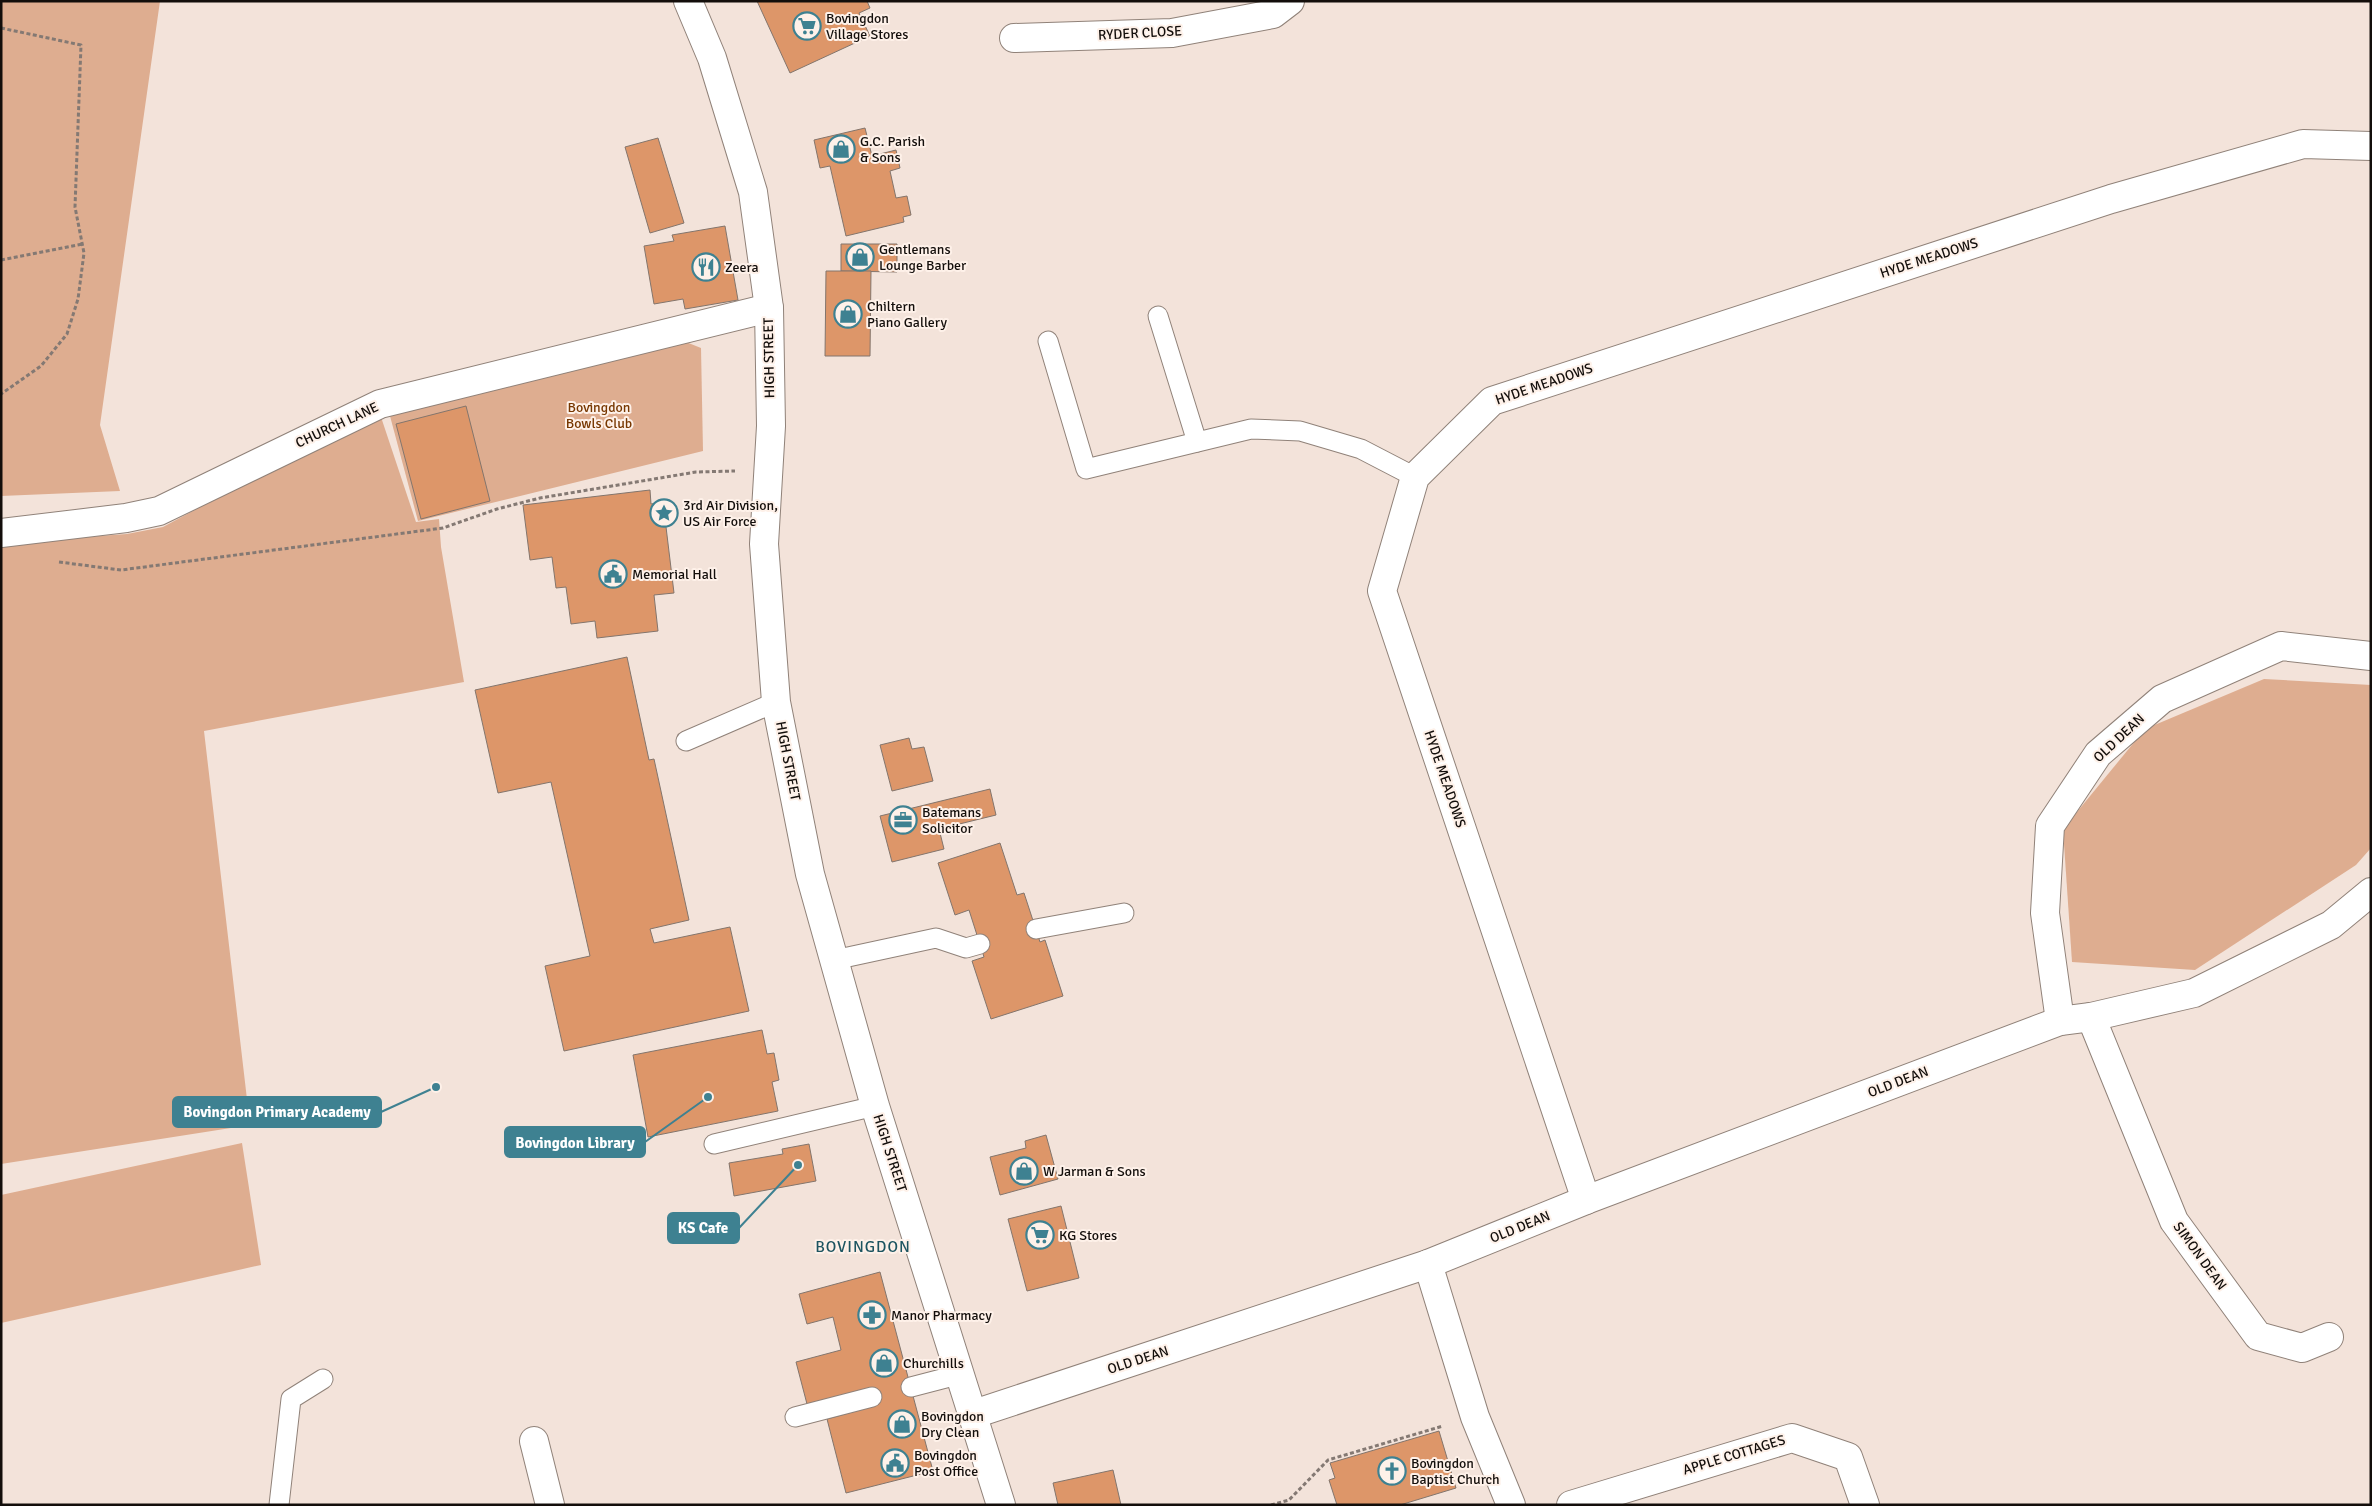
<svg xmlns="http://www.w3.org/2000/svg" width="2372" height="1506" font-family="Signika,sans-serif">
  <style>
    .green { fill: #dead90 }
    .building { fill: #dd9669; stroke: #83756c }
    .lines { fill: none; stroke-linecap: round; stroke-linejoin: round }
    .lane-casing { stroke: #908279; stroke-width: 21 }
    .street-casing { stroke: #908279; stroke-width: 30 }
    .secondary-casing { stroke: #908279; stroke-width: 30 }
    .path { stroke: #847973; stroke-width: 3; stroke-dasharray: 4 2.5; stroke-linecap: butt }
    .lane { stroke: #fff; stroke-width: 19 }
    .street { stroke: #fff; stroke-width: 28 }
    .secondary { stroke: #fff; stroke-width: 28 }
    .labels { text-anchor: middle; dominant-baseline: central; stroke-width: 4; stroke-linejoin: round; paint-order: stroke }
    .poi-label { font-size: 14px; fill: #130e0b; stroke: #fef1e9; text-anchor: start }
    .street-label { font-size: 14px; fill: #130e0b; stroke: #fef1e9 }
    .park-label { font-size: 14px; fill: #773700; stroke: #fef1e9 }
    .quarter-label { font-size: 16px; letter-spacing: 1px; fill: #1d5460; stroke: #fef1e9 }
    .leader { fill: none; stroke: #3e8191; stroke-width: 2 }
    .callout-dot { fill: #3e8191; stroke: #fef1e9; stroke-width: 2 }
    .callout { fill: #3e8191; stroke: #3e8191; stroke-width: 2 }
    .callout-label { font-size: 15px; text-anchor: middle; font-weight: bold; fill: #fff }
  </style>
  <rect width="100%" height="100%" fill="#f3e3da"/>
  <g class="green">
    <path d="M 1,1 L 160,1 L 100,425 L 120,491 L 1,496 Z"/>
    <path d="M 686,342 L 701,348 L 703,451 L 418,521 L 390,416 L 489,385 Z"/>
    <path d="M 379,411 L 416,522 L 439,519 L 441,547 L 464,682 L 204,731 L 250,1125 L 1,1164 L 1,543 L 127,534 L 163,527 Z"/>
    <path d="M 2264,679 L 2371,685 L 2371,848 L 2356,865 L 2195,970 L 2072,962 L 2063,829 L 2145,729 Z"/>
    <path d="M 242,1143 L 261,1265 L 1,1323 L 1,1195 Z"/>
  </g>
  <g class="building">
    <path d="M 757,1 L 867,1 L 870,8 L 859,13 L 870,36 L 790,73 Z"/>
    <path d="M 865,128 L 872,156 L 896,150 L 900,168 L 890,171 L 896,198 L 907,196 L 911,215 L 903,217 L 904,222 L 846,236 L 830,166 L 820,168 L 814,140 Z"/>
    <path d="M 658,138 L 684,223 L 650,233 L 625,147 Z"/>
    <path d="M 725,226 L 738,300 L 685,309 L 683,299 L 654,304 L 644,246 L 674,241 L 672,235 Z"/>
    <path d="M 841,244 L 897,244 L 897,272 L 841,271 Z"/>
    <path d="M 826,271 L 871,271 L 870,356 L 825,356 Z"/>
    <path d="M 466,406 L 490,501 L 421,519 L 396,424 Z"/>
    <path d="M 650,490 L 651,504 L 663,502 L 674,593 L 654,595 L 658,631 L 597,638 L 595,621 L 571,624 L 566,587 L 556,588 L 552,557 L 530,560 L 523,505 Z"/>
    <path d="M 627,657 L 649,760 L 654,759 L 689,920 L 650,929 L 654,943 L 730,927 L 749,1011 L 564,1051 L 545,966 L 590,956 L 551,782 L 498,793 L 475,690 Z"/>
    <path d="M 909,738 L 912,749 L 924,747 L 933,781 L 892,791 L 880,745 Z"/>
    <path d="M 990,789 L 996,815 L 939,829 L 944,849 L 892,862 L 880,816 Z"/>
    <path d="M 1000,843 L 1017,895 L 1024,893 L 1040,942 L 1045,940 L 1063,996 L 991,1019 L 972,961 L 984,957 L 969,910 L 955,915 L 938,863 Z"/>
    <path d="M 762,1030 L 767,1054 L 774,1053 L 779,1080 L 772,1082 L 778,1111 L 648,1137 L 633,1055 Z"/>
    <path d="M 1046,1135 L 1058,1179 L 1000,1195 L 990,1157 L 1026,1148 L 1025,1141 Z"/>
    <path d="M 809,1144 L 816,1181 L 734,1196 L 729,1163 L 783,1154 L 782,1149 Z"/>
    <path d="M 1061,1206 L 1079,1278 L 1027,1291 L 1008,1219 Z"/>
    <path d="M 880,1272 L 933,1471 L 846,1493 L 827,1419 L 874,1406 L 870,1388 L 807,1404 L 796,1362 L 841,1350 L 833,1317 L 807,1324 L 799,1294 Z"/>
    <path d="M 1439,1431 L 1456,1488 L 1400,1505 L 1337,1505 L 1329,1480 L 1335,1478 L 1330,1463 Z"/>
    <path d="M 1113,1470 L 1121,1505 L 1058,1505 L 1053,1483 Z"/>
  </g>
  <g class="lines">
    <g class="lane-casing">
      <g id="lane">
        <path d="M 1158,316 L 1197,442"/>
        <path d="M 1048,341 L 1086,469 L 1251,429 L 1300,431 L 1361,449 L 1415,477"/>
        <path d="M 686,741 L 776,702"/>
        <path d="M 1036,929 L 1124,913"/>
        <path d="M 834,960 L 936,938 L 966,948 L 980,944"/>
        <path d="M 714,1144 L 875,1106"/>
        <path d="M 911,1387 L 961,1374"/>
        <path d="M 795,1417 L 872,1397"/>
        <path d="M 279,1505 L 291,1399 L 323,1379"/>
      </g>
    </g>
    <g class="street-casing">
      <g id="street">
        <path d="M 1014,38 L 1172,33 L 1273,14 L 1290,1"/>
        <path d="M 1,533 L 126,518 L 159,511 L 380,404 L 769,308"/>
        <path d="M 2091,1017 L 2174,1221 L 2258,1336 L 2302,1348 L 2329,1337"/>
        <path d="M 2060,1021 L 2045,913 L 2050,826 L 2098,754 L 2162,699 L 2281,646 L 2371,656"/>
        <path d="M 1586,1200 L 1382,591 L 1415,477 L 1492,401 L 2111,199 L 2303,144 L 2371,146"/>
        <path d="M 1428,1264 L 1475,1417 L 1511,1505"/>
        <path d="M 974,1414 L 1428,1264 L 1586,1200 L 2060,1021 L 2091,1017 L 2194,993 L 2331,925 L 2371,892"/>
        <path d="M 534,1441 L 550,1505"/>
        <path d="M 1571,1505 L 1792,1438 L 1848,1457 L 1865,1505"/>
      </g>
    </g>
    <g class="secondary-casing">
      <path id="secondary" d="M 688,1 L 712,58 L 753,192 L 769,308 L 771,426 L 764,544 L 776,702 L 810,874 L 875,1106 L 1001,1505"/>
    </g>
    <g class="path">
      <path d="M 1,28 L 81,45 L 75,207 L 84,253 L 78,299 L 67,334 L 41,366 L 1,394"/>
      <path d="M 1,260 L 83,244"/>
      <path d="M 59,562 L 121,570 L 443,528 L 497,509 L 540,498 L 696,472 L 735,471"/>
      <path d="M 1271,1505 L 1289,1500 L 1328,1460 L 1443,1426"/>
    </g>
    <use href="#lane" class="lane"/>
    <use href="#street" class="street"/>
    <use href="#secondary" class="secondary"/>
  </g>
  <defs>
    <g id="supermarket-ring" transform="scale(1.4375)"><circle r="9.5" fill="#fef1e9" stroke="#3e8191" stroke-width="1.5"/><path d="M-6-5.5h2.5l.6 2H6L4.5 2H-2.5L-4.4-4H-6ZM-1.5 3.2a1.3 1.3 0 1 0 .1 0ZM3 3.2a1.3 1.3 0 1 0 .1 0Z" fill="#3e8191"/></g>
    <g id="shop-ring" transform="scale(1.4375)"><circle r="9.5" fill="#fef1e9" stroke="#3e8191" stroke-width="1.5"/><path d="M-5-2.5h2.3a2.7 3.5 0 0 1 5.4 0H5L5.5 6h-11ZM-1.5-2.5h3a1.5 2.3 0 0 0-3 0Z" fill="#3e8191"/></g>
    <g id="restaurant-ring" transform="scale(1.4375)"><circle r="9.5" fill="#fef1e9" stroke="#3e8191" stroke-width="1.5"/><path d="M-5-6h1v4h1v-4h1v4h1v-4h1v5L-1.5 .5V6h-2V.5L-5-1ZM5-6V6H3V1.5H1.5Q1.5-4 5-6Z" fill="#3e8191"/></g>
    <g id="sight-ring" transform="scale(1.4375)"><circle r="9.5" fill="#fef1e9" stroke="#3e8191" stroke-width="1.5"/><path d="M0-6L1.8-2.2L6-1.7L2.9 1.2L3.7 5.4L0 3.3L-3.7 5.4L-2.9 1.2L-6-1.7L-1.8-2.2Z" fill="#3e8191"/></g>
    <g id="civic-ring" transform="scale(1.4375)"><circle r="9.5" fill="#fef1e9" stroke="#3e8191" stroke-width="1.5"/><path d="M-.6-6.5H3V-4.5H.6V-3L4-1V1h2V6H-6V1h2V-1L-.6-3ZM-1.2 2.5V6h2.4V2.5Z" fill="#3e8191"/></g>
    <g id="office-ring" transform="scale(1.4375)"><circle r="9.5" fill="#fef1e9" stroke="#3e8191" stroke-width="1.5"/><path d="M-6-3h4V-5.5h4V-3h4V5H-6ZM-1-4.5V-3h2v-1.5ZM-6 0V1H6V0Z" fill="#3e8191"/></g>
    <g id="pharmacy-ring" transform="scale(1.4375)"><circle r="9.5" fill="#fef1e9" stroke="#3e8191" stroke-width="1.5"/><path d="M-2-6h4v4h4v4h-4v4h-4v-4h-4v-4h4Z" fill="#3e8191"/></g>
    <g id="church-ring" transform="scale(1.4375)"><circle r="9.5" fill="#fef1e9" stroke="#3e8191" stroke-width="1.5"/><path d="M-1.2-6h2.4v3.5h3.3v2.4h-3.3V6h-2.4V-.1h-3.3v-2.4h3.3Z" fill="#3e8191"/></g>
  </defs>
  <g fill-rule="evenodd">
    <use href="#supermarket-ring" x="807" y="26"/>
    <use href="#shop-ring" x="841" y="149"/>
    <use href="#shop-ring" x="860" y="257"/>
    <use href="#restaurant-ring" x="706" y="267"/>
    <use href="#shop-ring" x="848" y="314"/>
    <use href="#sight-ring" x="664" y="513"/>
    <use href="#civic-ring" x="613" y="574"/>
    <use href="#office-ring" x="903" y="820"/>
    <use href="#shop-ring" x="1024" y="1171"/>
    <use href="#supermarket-ring" x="1040" y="1235"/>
    <use href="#pharmacy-ring" x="872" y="1315"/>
    <use href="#shop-ring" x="884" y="1363"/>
    <use href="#shop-ring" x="902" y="1424"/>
    <use href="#civic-ring" x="895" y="1463"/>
    <use href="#church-ring" x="1392" y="1471"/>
  </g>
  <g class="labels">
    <g class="poi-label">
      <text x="826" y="18">Bovingdon<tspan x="826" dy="16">Village Stores</tspan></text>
      <text x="860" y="141">G.C. Parish<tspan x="860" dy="16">&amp; Sons</tspan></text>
      <text x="879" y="249">Gentlemans<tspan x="879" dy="16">Lounge Barber</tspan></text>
      <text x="725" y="267">Zeera</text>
      <text x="867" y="306">Chiltern<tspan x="867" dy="16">Piano Gallery</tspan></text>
      <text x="683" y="505">3rd Air Division,<tspan x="683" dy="16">US Air Force</tspan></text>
      <text x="632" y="574">Memorial Hall</text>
      <text x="922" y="812">Batemans<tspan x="922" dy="16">Solicitor</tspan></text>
      <text x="1043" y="1171">W Jarman &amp; Sons</text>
      <text x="1059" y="1235">KG Stores</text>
      <text x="891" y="1315">Manor Pharmacy</text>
      <text x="903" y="1363">Churchills</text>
      <text x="921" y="1416">Bovingdon<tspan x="921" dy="16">Dry Clean</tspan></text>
      <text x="914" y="1455">Bovingdon<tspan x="914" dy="16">Post Office</tspan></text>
      <text x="1411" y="1463">Bovingdon<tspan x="1411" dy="16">Baptist Church</tspan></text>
    </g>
    <g class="street-label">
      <text transform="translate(1140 33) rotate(-3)">RYDER CLOSE</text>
      <text transform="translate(1929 258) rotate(-18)">HYDE MEADOWS</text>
      <text transform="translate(769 358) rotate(-91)">HIGH STREET</text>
      <text transform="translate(1544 384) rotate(-19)">HYDE MEADOWS</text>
      <text transform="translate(337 425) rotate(-25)">CHURCH LANE</text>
      <text transform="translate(2119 738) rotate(-43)">OLD DEAN</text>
      <text transform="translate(788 761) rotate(79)">HIGH STREET</text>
      <text transform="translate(1445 779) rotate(71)">HYDE MEADOWS</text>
      <text transform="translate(1898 1082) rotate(-21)">OLD DEAN</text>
      <text transform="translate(890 1153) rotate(72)">HIGH STREET</text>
      <text transform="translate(1520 1227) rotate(-22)">OLD DEAN</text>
      <text transform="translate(2200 1256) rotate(54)">SIMON DEAN</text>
      <text transform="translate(1138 1360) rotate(-18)">OLD DEAN</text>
      <text transform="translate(1734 1455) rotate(-17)">APPLE COTTAGES</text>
    </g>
    <g class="park-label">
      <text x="599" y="407">Bovingdon<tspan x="599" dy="16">Bowls Club</tspan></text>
    </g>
    <g class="quarter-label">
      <text x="863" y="1247">BOVINGDON</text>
    </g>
  </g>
  <path class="leader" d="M436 1087L381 1112M708 1097L645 1142M798 1165L739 1228"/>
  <g class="callout-dot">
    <circle cx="436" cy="1087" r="5"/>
    <circle cx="708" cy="1097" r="5"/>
    <circle cx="798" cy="1165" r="5"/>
  </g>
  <g class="callout">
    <rect x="173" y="1097" width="208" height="30" rx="5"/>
    <rect x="505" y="1127" width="140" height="30" rx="5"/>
    <rect x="668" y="1213" width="71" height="30" rx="5"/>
  </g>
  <g class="callout-label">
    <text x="277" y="1117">Bovingdon Primary Academy</text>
    <text x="575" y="1148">Bovingdon Library</text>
    <text x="703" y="1233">KS Cafe</text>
  </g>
  <rect width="2372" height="1506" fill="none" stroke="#130e0b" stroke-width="5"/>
</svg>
